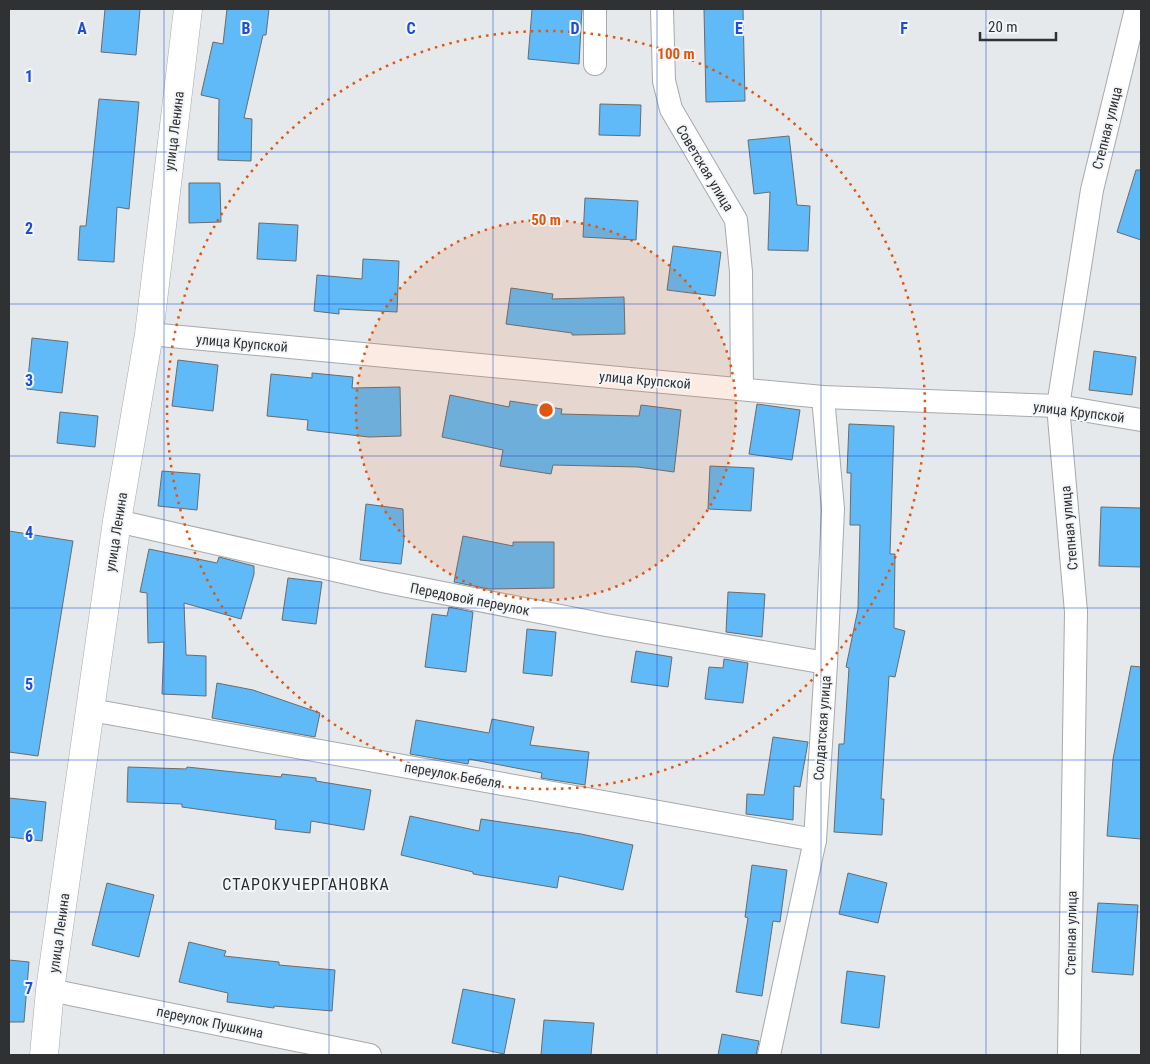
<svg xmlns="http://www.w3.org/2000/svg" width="1150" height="1064" font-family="'Roboto Condensed',sans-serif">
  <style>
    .building { fill: #5fbaf7; stroke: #696c6d }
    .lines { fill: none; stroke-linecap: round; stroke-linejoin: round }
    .street-casing { stroke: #a7a9ab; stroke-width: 24 }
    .secondary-casing { stroke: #a7a9ab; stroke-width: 29 }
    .street { stroke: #fff; stroke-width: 22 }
    .secondary { stroke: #fff; stroke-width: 28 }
    .grid { fill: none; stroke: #1d4ed8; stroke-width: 1; stroke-opacity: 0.55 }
    .ring { fill: none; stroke: #df570e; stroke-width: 2.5; stroke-dasharray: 2.5 5 }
    .labels { text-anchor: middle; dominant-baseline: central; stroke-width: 4; stroke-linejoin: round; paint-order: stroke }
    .street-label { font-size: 14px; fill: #303132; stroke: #f3f6f8 }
    .quarter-label { font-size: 16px; letter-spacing: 1px; fill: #292b2c; stroke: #f3f6f8 }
    .grid-label { font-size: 16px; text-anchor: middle; font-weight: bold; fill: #1d4ed8; stroke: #f3f6f8; stroke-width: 4; stroke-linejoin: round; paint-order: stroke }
    .centre { fill: #df570e; stroke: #f3f6f8; stroke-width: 2.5 }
    .ring-label { font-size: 15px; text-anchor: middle; font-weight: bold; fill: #df570e; stroke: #f3f6f8; stroke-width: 4; stroke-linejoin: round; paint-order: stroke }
  </style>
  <rect width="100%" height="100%" fill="#e6e9eb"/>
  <g class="building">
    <path d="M 105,9 L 140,9 L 136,55 L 101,52 Z"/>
    <path d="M 227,9 L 269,9 L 266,35 L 263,35 L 244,118 L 252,119 L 251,161 L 218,160 L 219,99 L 201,95 L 213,42 L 223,44 Z"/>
    <path d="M 532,9 L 582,9 L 579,64 L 528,59 Z"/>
    <path d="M 704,9 L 743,9 L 745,101 L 706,102 Z"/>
    <path d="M 99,99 L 139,102 L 129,209 L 117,207 L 114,262 L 78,260 L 80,226 L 86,226 Z"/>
    <path d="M 600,104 L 641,105 L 640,136 L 599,135 Z"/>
    <path d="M 789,136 L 797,205 L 810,206 L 808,251 L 768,250 L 770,192 L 754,194 L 748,140 Z"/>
    <path d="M 1136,170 L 1141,170 L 1141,240 L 1117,232 Z"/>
    <path d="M 189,183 L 220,183 L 221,222 L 189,223 Z"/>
    <path d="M 585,198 L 638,201 L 636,240 L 583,237 Z"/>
    <path d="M 259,223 L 298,225 L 296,261 L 257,259 Z"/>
    <path d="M 673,246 L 721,252 L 715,296 L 667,290 Z"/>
    <path d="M 363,259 L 399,261 L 397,312 L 339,309 L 339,314 L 314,311 L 317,275 L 362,279 Z"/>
    <path d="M 511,288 L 553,294 L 552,299 L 624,297 L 625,334 L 572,335 L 572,333 L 506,324 Z"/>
    <path d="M 32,338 L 68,342 L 62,393 L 27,389 Z"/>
    <path d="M 1094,351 L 1136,357 L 1132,395 L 1089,390 Z"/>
    <path d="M 178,360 L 218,365 L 213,411 L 172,406 Z"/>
    <path d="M 312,373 L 353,377 L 352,388 L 400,387 L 401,436 L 369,437 L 307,430 L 308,420 L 267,416 L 271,374 L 312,378 Z"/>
    <path d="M 450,395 L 509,407 L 510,401 L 562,409 L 561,414 L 639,416 L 641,405 L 681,410 L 674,472 L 638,467 L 553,465 L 551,474 L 500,466 L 503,450 L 442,437 Z"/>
    <path d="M 757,404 L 800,410 L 792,460 L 749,454 Z"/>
    <path d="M 60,412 L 98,416 L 95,447 L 57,443 Z"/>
    <path d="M 849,424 L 894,426 L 890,554 L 895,554 L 894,628 L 905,631 L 895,677 L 889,676 L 881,799 L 884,799 L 882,835 L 834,832 L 839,744 L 844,744 L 849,668 L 846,667 L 858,609 L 860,525 L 850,525 L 851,473 L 847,473 Z"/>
    <path d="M 710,466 L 754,468 L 751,511 L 708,509 Z"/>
    <path d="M 162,471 L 200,474 L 197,510 L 158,506 Z"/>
    <path d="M 366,504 L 403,509 L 404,540 L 401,564 L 360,560 Z"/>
    <path d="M 1101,507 L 1141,508 L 1141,567 L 1099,566 Z"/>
    <path d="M 9,531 L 73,541 L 38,756 L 9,752 Z"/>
    <path d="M 463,536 L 513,546 L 513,542 L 554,542 L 554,588 L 489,589 L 454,582 Z"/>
    <path d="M 149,549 L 217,563 L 219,557 L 254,566 L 254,574 L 241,619 L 184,603 L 186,655 L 206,656 L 206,696 L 162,694 L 164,642 L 148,643 L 147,593 L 140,592 Z"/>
    <path d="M 288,578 L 322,582 L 316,624 L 282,620 Z"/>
    <path d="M 728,592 L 765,594 L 762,637 L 726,632 Z"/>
    <path d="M 449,607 L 473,612 L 466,672 L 425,667 L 432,614 L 447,616 Z"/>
    <path d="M 527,629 L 556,632 L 552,676 L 523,673 Z"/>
    <path d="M 636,651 L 672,657 L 668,687 L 631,682 Z"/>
    <path d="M 724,659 L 748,663 L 743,703 L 705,699 L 709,667 L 723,668 Z"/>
    <path d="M 1131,666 L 1141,667 L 1141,839 L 1107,836 L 1113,759 Z"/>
    <path d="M 217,683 L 253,690 L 320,713 L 315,737 L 212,718 Z"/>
    <path d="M 492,719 L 534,727 L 530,745 L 589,752 L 585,785 L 541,778 L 542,773 L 469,759 L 468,764 L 410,754 L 416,720 L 489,733 Z"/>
    <path d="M 773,737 L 808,742 L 800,787 L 794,786 L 793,820 L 746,814 L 747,794 L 764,795 Z"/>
    <path d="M 128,767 L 186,769 L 187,767 L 281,777 L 282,774 L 316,778 L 316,781 L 371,790 L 364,830 L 311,821 L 310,833 L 275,829 L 276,820 L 182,807 L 182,804 L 127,802 Z"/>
    <path d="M 9,798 L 46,802 L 42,841 L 9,837 Z"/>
    <path d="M 410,816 L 479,831 L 481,819 L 581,834 L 633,845 L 623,890 L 559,876 L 557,888 L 473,874 L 473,872 L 401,855 Z"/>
    <path d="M 752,865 L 787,870 L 780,922 L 773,921 L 762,996 L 736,992 L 748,918 L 745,917 Z"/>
    <path d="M 848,873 L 887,883 L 878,923 L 839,914 Z"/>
    <path d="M 107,883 L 154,895 L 139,957 L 92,945 Z"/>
    <path d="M 1098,903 L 1138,905 L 1133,975 L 1092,972 Z"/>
    <path d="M 189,942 L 226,951 L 224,956 L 279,962 L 279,965 L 335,970 L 332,1011 L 274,1006 L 274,1008 L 227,1002 L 228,993 L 179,982 Z"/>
    <path d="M 9,960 L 29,962 L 24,1022 L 9,1022 Z"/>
    <path d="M 847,971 L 885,976 L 879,1028 L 841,1023 Z"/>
    <path d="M 463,989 L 515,999 L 504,1054 L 452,1043 Z"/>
    <path d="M 544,1020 L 594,1023 L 591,1055 L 541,1055 Z"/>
    <path d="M 722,1034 L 759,1041 L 756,1055 L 718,1055 Z"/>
  </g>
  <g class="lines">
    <g class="street-casing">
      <g id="street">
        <path d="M 662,9 L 664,81 L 671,109 L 736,220 L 741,272 L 742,389"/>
        <path d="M 595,64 L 595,9"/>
        <path d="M 149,334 L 823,397 L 1058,406 L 1141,420"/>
        <path d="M 117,521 L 387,582 L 606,625 L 826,663"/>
        <path d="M 91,710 L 815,840"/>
        <path d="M 50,990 L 370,1055"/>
        <path d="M 769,1055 L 815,840 L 826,663 L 833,509 L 823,397"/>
        <path d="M 1069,1055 L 1076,612 L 1058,406 L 1092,190 L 1136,9"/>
      </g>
    </g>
    <g class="secondary-casing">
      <path id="secondary" d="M 44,1055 L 50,990 L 117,521 L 149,334 L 188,9"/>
    </g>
    <use href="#street" class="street"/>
    <use href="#secondary" class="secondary"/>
  </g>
  <path class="grid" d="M 164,9 L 164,1055M 329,9 L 329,1055M 493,9 L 493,1055M 657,9 L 657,1055M 821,9 L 821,1055M 986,9 L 986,1055M 9,152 L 1141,152M 9,304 L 1141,304M 9,456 L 1141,456M 9,608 L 1141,608M 9,760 L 1141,760M 9,912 L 1141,912"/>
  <circle cx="546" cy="410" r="190" fill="#df570e" fill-opacity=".12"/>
  <g class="ring">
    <circle cx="546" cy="410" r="190"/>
    <circle cx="546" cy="410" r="379"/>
  </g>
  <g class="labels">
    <g class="street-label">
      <text transform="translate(1107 128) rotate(-76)">Степная улица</text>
      <text transform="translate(174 131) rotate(-83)">улица Ленина</text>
      <text transform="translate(705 168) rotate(59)">Советская улица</text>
      <text transform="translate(242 343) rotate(5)">улица Крупской</text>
      <text transform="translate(645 380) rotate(5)">улица Крупской</text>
      <text transform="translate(1079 412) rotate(7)">улица Крупской</text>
      <text transform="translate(1069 528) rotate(-95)">Степная улица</text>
      <text transform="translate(116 532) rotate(-81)">улица Ленина</text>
      <text transform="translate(470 599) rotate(11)">Передовой переулок</text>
      <text transform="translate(822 728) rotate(-86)">Солдатская улица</text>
      <text transform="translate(453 775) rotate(10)">переулок Бебеля</text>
      <text transform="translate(59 933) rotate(-82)">улица Ленина</text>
      <text transform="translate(1071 933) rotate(-89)">Степная улица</text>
      <text transform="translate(210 1022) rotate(12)">переулок Пушкина</text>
    </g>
    <g class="quarter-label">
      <text x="306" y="884">СТАРОКУЧЕРГАНОВКА</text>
    </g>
  </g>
  <g class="grid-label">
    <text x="82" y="34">A</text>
    <text x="246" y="34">B</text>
    <text x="411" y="34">C</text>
    <text x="575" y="34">D</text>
    <text x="739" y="34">E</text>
    <text x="904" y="34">F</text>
    <text x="29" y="82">1</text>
    <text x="29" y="234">2</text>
    <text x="29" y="386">3</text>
    <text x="29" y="538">4</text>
    <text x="29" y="690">5</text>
    <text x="29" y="842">6</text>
    <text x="29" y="994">7</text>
  </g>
  <circle cx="546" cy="410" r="8" class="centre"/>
  <g class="ring-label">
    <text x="676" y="59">100 m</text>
    <text x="546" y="225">50 m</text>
  </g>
  <rect width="1150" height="1064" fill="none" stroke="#303132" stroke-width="20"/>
  <path d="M980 32v8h76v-8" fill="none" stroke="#303132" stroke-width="2.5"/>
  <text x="988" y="32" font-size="15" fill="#303132" stroke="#f3f6f8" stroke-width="4" paint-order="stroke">20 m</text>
</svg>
